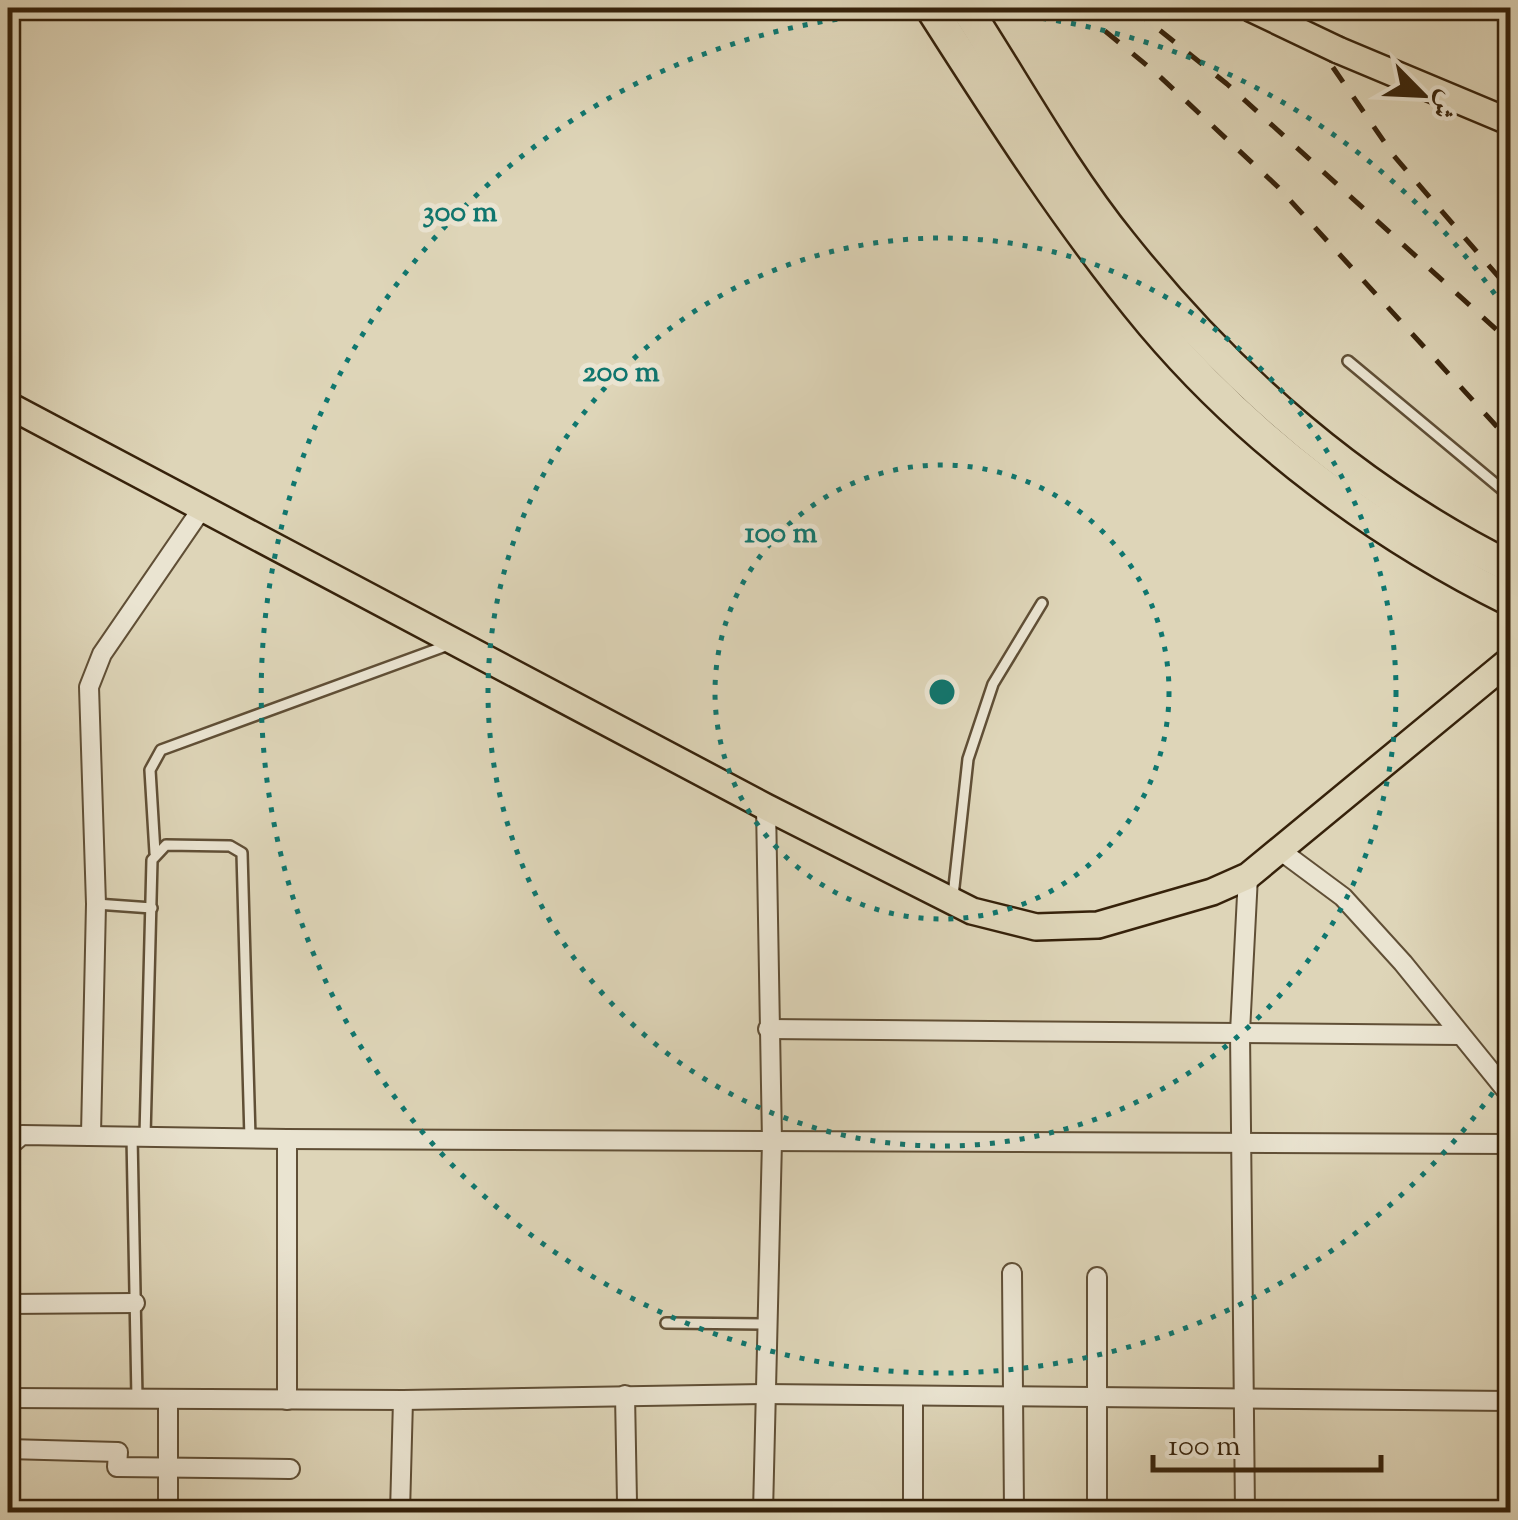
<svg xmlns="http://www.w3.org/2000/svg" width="1518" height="1520" font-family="'Sorts Mill Goudy',Amiri,serif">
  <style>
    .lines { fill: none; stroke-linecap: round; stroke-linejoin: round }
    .lane-casing { stroke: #604f36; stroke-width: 14 }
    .street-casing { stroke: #604f36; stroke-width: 22 }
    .primary-casing { stroke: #36220b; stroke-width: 30 }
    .highway-casing { stroke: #36220b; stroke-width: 35 }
    .lane { stroke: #eae4d1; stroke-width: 9 }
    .street { stroke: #eae4d1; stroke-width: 18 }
    .primary { stroke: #ded5b8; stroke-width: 25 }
    .highway { stroke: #ded5b8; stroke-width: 30 }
    .rail { stroke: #36220b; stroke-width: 5; stroke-dasharray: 18 18; stroke-linecap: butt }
    .primary-bridge-casing { stroke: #36220b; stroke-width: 30; stroke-linecap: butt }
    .primary-bridge { stroke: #ded5b8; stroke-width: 25 }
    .ring { fill: none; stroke: #0f766e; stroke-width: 5; stroke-dasharray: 5 10 }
    .centre { fill: #0f766e; stroke: #eae4d1; stroke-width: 5 }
    .ring-label { font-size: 30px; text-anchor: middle; font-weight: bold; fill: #0f766e; stroke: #eae4d1; stroke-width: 10; stroke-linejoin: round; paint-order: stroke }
  </style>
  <rect width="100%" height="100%" fill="#ded5b8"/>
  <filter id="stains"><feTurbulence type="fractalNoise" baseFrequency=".002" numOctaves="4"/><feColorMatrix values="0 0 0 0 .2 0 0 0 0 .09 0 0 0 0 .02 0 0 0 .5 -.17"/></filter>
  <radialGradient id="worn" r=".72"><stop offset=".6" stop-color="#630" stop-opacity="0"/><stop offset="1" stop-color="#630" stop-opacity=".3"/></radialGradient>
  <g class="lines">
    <g class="lane-casing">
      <g id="lane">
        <path d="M 1348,361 L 1510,496"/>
        <path d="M 155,853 L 150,770 L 161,750 L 451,644"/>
        <path d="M 953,896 L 968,759 L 993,684 L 1042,603"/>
        <path d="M 96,904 L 152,908"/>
        <path d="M 8,1115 L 15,1138"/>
        <path d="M 132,1136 L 137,1398"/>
        <path d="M 145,1136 L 152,860 L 166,845 L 230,846 L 242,853 L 250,1138"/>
        <path d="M 666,1323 L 766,1324"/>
      </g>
    </g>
    <g class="street-casing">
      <g id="street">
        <path d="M 1281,851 L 1343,897 L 1403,963 L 1510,1095"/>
        <path d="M 768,1029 L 1460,1035"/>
        <path d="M 91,1134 L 96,904 L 89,687 L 102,654 L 203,507"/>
        <path d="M 8,1147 L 22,1135 L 287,1139 L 1510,1144"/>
        <path d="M 1012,1273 L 1014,1512"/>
        <path d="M 8,1304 L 135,1303"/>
        <path d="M 8,1333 L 8,1415"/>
        <path d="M 625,1395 L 627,1502"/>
        <path d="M 913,1396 L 913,1512"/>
        <path d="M 9,1398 L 403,1400 L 764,1394 L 1510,1401"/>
        <path d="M 168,1399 L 168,1512"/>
        <path d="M 287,1400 L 287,1139"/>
        <path d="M 8,1449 L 118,1452 L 117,1467 L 290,1469"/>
        <path d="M 400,1512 L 403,1400"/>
        <path d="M 763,1512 L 772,1141 L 766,807"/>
        <path d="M 1097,1512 L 1097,1277"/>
        <path d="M 1245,1512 L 1240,1032 L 1248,876"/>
      </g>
    </g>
    <g class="primary-casing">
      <g id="primary">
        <path d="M 1338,50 L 1510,122"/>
        <path d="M 8,405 L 766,807 L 972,911 L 1036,927 L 1098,925 L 1212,892 L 1248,876 L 1510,660"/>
      </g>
    </g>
    <g class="highway-casing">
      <g id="highway">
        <path d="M 931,8 C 1000,116 1070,226 1152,324 C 1249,439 1376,534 1510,600"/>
        <path d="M 966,8 C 1016,85 1063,171 1121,243 C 1227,376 1357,491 1510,567"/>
      </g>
    </g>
    <use href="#lane" class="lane"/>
    <use href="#street" class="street"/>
    <use href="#primary" class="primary"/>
    <use href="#highway" class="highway"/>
    <g class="rail">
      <path d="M 1077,8 L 1155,72 L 1278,187 L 1510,441"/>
      <path d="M 1132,8 L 1227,84 L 1510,342"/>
      <path d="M 1292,8 L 1394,156 L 1510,290"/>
    </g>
    <g class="primary-bridge-casing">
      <path id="primary-bridge" d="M 1250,8 L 1338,50"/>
    </g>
    <use href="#primary-bridge" class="primary-bridge"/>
  </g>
  <g class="ring">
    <circle cx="942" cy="692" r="227"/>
    <circle cx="942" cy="692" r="454"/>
    <path d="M1510 1068A681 681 0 1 1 1510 316"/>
  </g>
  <circle cx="942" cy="692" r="15" class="centre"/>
  <g class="ring-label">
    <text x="460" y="221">300 m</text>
    <text x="621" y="381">200 m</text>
    <text x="781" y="542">100 m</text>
  </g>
  <rect width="1518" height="1520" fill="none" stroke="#ded5b8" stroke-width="40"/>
  <rect x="10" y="10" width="1498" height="1500" fill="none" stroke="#36220b" stroke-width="5"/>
  <rect x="20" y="20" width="1478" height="1480" fill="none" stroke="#36220b" stroke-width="2.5"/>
  <g transform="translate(1423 95) rotate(114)" stroke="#eae4d1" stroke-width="8" paint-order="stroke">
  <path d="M0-8L18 38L0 25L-18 38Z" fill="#36220b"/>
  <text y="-15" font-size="28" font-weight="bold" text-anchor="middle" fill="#36220b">ش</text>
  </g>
  <path d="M1153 1455v15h228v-15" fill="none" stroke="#36220b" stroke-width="5"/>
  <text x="1168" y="1455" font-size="30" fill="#36220b" stroke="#eae4d1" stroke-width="8" paint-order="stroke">100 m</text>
  <rect width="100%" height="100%" filter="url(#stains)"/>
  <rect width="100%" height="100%" fill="url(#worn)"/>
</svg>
